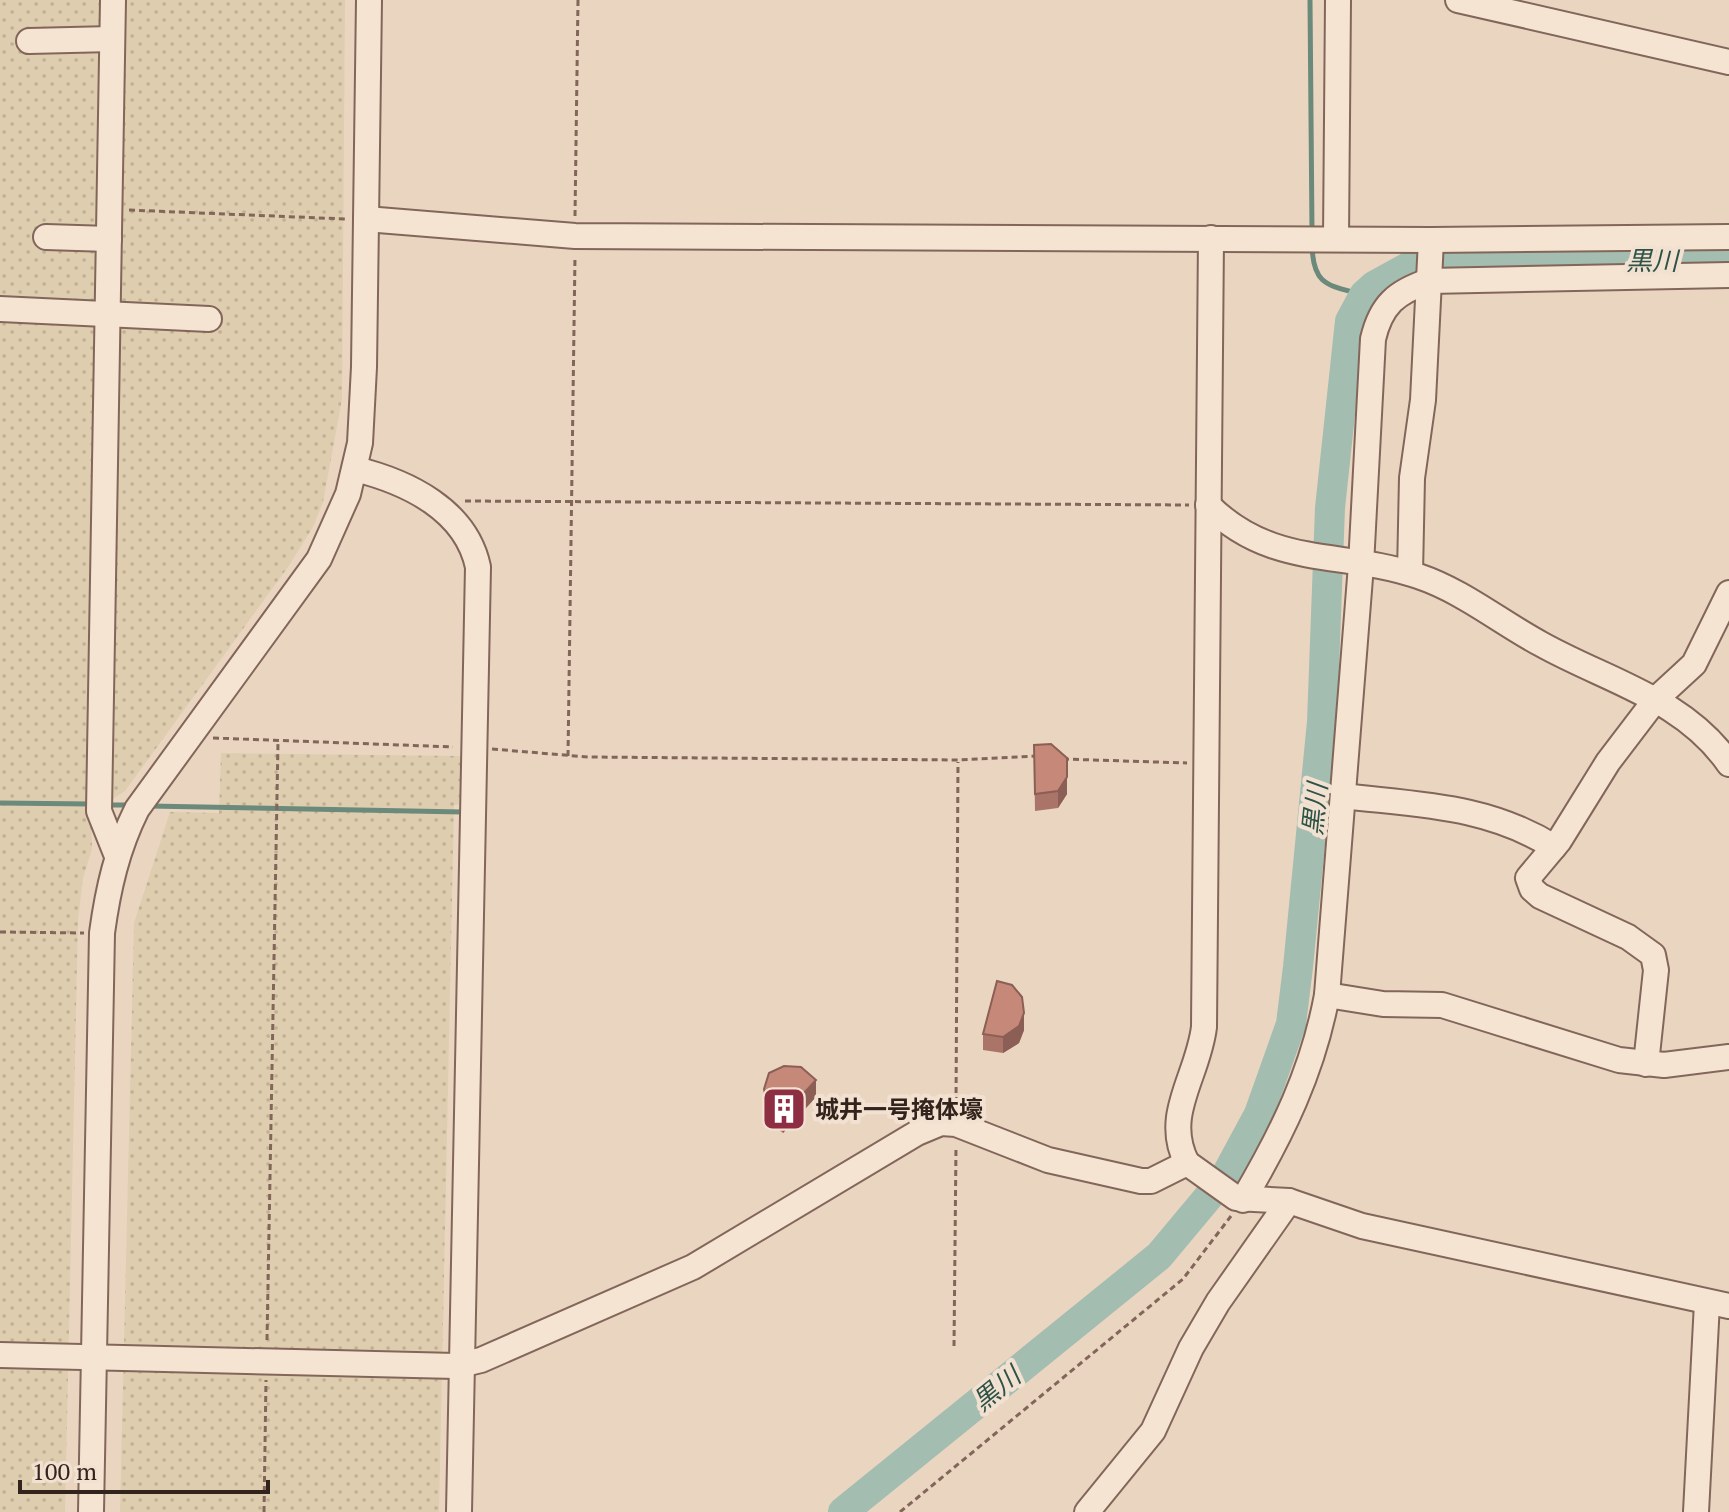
<svg xmlns="http://www.w3.org/2000/svg" width="1729" height="1512" font-family="'PT Serif','Noto Sans JP',serif">
  <style>
    .farmland { fill: url(#farmland-dots) }
    .lines { fill: none; stroke-linecap: round; stroke-linejoin: round }
    .stream { stroke: #6b8a7b; stroke-width: 5 }
    .river { stroke: #a3bdb0; stroke-width: 30 }
    .minor-casing { stroke: #82665a; stroke-width: 28 }
    .path { stroke: #82665a; stroke-width: 3; stroke-dasharray: 6 4; stroke-linecap: butt }
    .minor { stroke: #f6e4d3; stroke-width: 24 }
    .wall { fill: #aa7568 }
    .shaded-wall { fill: #8b5f55 }
    .building { fill: #c68879; stroke: #8b5f55; stroke-width: 2 }
    .labels { text-anchor: middle; dominant-baseline: central; stroke-width: 8; stroke-linejoin: round; paint-order: stroke }
    .poi-label { font-size: 24px; font-weight: bold; fill: #33231d; stroke: #f2e1d0; text-anchor: start }
    .water-label { font-size: 26px; font-style: italic; fill: #2d5247; stroke: #f2e1d0 }
  </style>
  <defs>
    <pattern id="farmland-dots" width="8" height="8" patternUnits="userSpaceOnUse" patternTransform="scale(2)"><rect width="8" height="8" fill="#dfcdaf"/><path d="M2 2h.1M6 6h.1" fill="none" stroke="#c0b096" stroke-width="1.8" stroke-linecap="round"/></pattern>
  </defs>
  <rect width="100%" height="100%" fill="#ead5c1"/>
  <g class="farmland">
    <path d="M 0,0 L 345,0 L 342,399 L 323,502 L 313,527 L 288,567 L 125,791 L 91,813 L 92,849 L 83,878 L 78,920 L 65,1512 L 0,1512 Z"/>
    <path d="M 221,753 L 461,756 L 463,804 L 454,805 L 439,1512 L 120,1512 L 134,923 L 170,812 L 219,813 Z"/>
  </g>
  <g class="lines">
    <g class="stream">
      <path d="M 1310,0 L 1312,231"/>
      <path d="M 1312,245 C 1313,287 1329,285 1364,295"/>
      <path d="M 0,803 L 91,804"/>
      <path d="M 105,805 L 131,805"/>
      <path d="M 149,806 L 463,812 L 463,815"/>
    </g>
    <path class="river" d="M 843,1512 L 1159,1256 L 1225,1177 L 1259,1114 L 1291,1024 L 1298,967 L 1322,722 L 1330,508 L 1350,321 L 1364,295 L 1374,286 L 1412,265 L 1426,262 L 1729,260"/>
    <g class="minor-casing">
      <g id="minor">
        <path d="M 113,0 L 99,811 L 117,856"/>
        <path d="M 1458,0 L 1729,62"/>
        <path d="M 29,41 L 112,39"/>
        <path d="M 366,219 L 575,236 L 1431,240 L 1729,237"/>
        <path d="M 46,237 L 109,239"/>
        <path d="M 1336,238 L 1338,0"/>
        <path d="M 0,309 L 209,319"/>
        <path d="M 355,469 C 408,482 466,510 478,567 L 459,1512"/>
        <path d="M 1208,505 C 1272,569 1343,550 1418,576 C 1463,591 1500,622 1541,644 C 1607,681 1685,699 1729,764"/>
        <path d="M 1410,573 L 1412,478 L 1423,400 L 1431,240"/>
        <path d="M 1343,796 C 1419,805 1487,805 1554,847"/>
        <path d="M 1327,995 L 1383,1004 L 1442,1005 L 1619,1060 L 1664,1065 L 1729,1057"/>
        <path d="M 1646,1064 L 1656,970 L 1653,955 L 1628,937 L 1540,896 L 1532,889 L 1528,878 L 1559,841 L 1608,762 L 1656,699 L 1694,664 L 1729,593"/>
        <path d="M 1187,1163 C 1162,1115 1198,1077 1204,1027 L 1211,238"/>
        <path d="M 1243,1200 C 1282,1134 1313,1071 1327,995 L 1361,565 L 1373,339 C 1381,305 1396,292 1429,281 L 1729,275"/>
        <path d="M 0,1355 L 456,1366 L 481,1360 L 693,1267 L 917,1133 L 941,1123 L 956,1124 L 1048,1160 L 1141,1181 L 1151,1181 L 1187,1163 L 1236,1198 L 1289,1201 L 1362,1226 L 1729,1306"/>
        <path d="M 91,1512 L 102,933 C 108,889 117,849 137,809 L 319,559 L 348,494 L 360,443 L 364,367 L 369,0"/>
        <path d="M 1087,1512 L 1153,1431 L 1191,1348 L 1218,1302 L 1289,1201"/>
        <path d="M 1696,1512 L 1707,1303"/>
      </g>
    </g>
    <g class="path">
      <path d="M 129,210 L 345,219"/>
      <path d="M 575,216 L 578,0"/>
      <path d="M 465,501 L 1189,505"/>
      <path d="M 213,738 L 453,747"/>
      <path d="M 492,749 L 588,757 L 958,760 L 1036,756"/>
      <path d="M 568,756 L 575,256"/>
      <path d="M 1063,759 L 1187,763"/>
      <path d="M 0,932 L 84,933"/>
      <path d="M 956,1103 L 958,762"/>
      <path d="M 267,1340 L 278,742"/>
      <path d="M 954,1346 L 956,1146"/>
      <path d="M 264,1512 L 266,1380"/>
      <path d="M 900,1512 L 1183,1279 L 1231,1216"/>
    </g>
    <use href="#minor" class="minor"/>
  </g>
  <g class="wall">
    <path d="M 1034,745 L 1067,758 L 1067,794 L 1058,808 L 1035,811 Z"/>
    <path d="M 1024,1030 L 1019,1043 L 1003,1053 L 983,1050 L 983,1034 Z"/>
    <path d="M 764,1089 L 816,1097 L 783,1133 L 767,1120 L 764,1106 Z"/>
  </g>
  <g class="shaded-wall">
    <path d="M 1067,777 L 1067,794 L 1058,808 L 1058,791 Z"/>
    <path d="M 1024,1013 L 1024,1030 L 1019,1043 L 1003,1053 L 1003,1037 Z"/>
    <path d="M 816,1080 L 816,1097 L 783,1133 L 783,1116 Z"/>
  </g>
  <g class="building">
    <path d="M 1051,744 L 1067,758 L 1067,777 L 1058,791 L 1035,794 L 1034,745 Z"/>
    <path d="M 997,981 L 1012,985 L 1022,997 L 1024,1013 L 1019,1026 L 1003,1037 L 983,1034 Z"/>
    <path d="M 784,1066 L 801,1067 L 816,1080 L 783,1116 L 767,1103 L 764,1089 L 769,1073 Z"/>
  </g>
  <defs>
    <g id="building-square" transform="scale(2.3)"><rect x="-9" y="-9" width="18" height="18" rx="4" fill="#8d2e43" stroke="#f2e1d0"/><path d="M-4-6H4V6H1V3H-1V6H-4ZM-2.5-4.3h1.7v1.8h-1.7ZM.8-4.3h1.7v1.8H.8ZM-2.5-1h1.7V.8h-1.7ZM.8-1h1.7V.8H.8Z" fill="#fff"/></g>
  </defs>
  <g fill-rule="evenodd">
    <use href="#building-square" x="784" y="1109"/>
  </g>
  <g class="labels">
    <g class="poi-label">
      <text x="815" y="1109">城井一号掩体壕</text>
    </g>
    <g class="water-label">
      <text x="1652" y="260">黒川</text>
      <text transform="translate(1314 809) rotate(-84)">黒川</text>
      <text transform="translate(996 1388) rotate(-39)">黒川</text>
    </g>
  </g>
  <path d="M20 1480v12h248v-12" fill="none" stroke="#33231d" stroke-width="4"/>
  <text x="32" y="1480" font-size="24" fill="#33231d" stroke="#f2e1d0" stroke-width="6" paint-order="stroke">100 m</text>
</svg>
